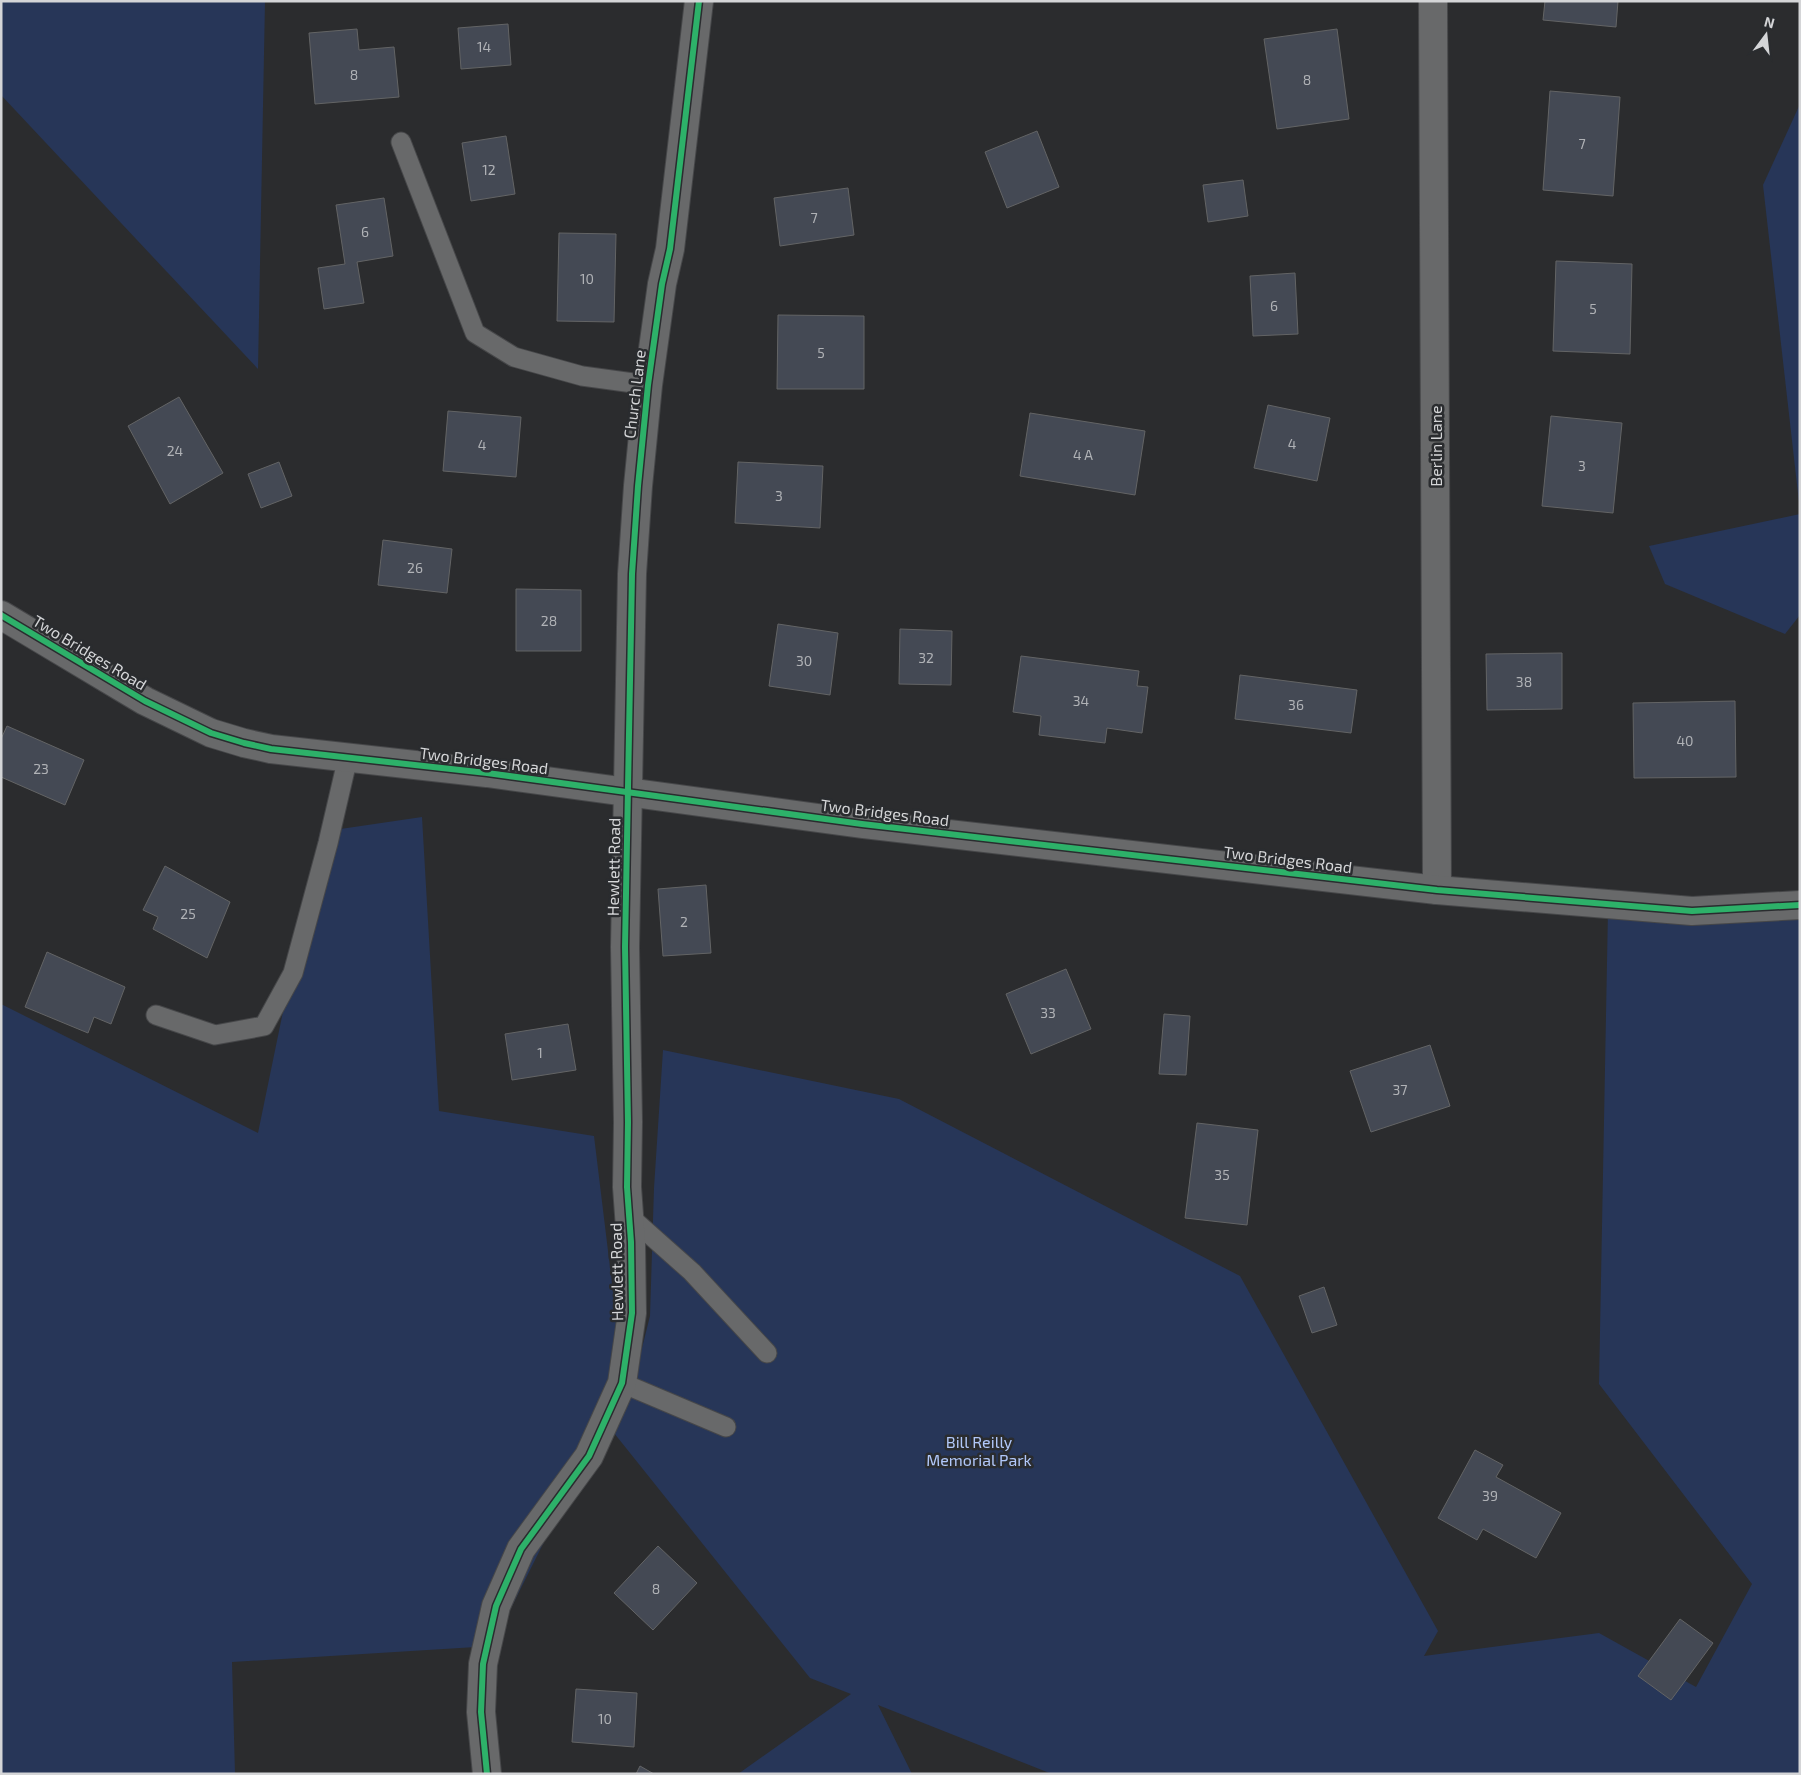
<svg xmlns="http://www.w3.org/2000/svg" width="1801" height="1775" font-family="'Exo 2',sans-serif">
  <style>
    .green { fill: #273658 }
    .building { fill: #444954; stroke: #636465 }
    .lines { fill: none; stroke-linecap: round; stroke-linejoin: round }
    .service-casing { stroke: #464749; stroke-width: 21 }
    .minor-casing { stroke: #464749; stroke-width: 30 }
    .service { stroke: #68696a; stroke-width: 19 }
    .minor { stroke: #68696a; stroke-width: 28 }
    .cycleway-casing { stroke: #2a2c2f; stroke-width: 9 }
    .cycleway { stroke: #2db169; stroke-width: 6 }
    .labels { text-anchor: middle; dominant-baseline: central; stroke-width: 5; stroke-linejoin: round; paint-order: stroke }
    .number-label { font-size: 14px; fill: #b0b2b6 }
    .street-label { font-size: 16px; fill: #d4d5d7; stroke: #2a2c2f }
    .park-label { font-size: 16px; fill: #b1c8fa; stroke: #2a2c2f }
  </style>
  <rect width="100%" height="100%" fill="#2b2c2e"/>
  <g class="green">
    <path d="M 1,1 L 265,1 L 258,369 L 1,95 Z"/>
    <path d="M 1800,104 L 1800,511 L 1763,185 Z"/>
    <path d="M 1800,514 L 1800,615 L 1785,634 L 1665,584 L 1649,546 Z"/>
    <path d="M 422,817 L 439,1111 L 594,1136 L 624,1382 L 492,1646 L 232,1662 L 235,1774 L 1,1774 L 1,1004 L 258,1133 L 320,832 Z"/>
    <path d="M 1800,899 L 1800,1774 L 1052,1774 L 878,1705 L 912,1774 L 738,1774 L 851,1694 L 810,1678 L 614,1433 L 631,1392 L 650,1316 L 654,1188 L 663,1050 L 899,1099 L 1240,1276 L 1438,1631 L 1424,1656 L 1599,1633 L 1696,1687 L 1752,1584 L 1599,1384 L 1608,910 Z"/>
  </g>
  <g class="building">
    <path d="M 1545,1 L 1618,1 L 1616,27 L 1543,20 Z"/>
    <path d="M 508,24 L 511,65 L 461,69 L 458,28 Z"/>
    <path d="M 357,29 L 359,50 L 394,47 L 399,97 L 315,104 L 309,33 Z"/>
    <path d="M 1337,29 L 1349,119 L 1277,129 L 1264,39 Z"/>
    <path d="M 1550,91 L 1620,97 L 1613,196 L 1543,190 Z"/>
    <path d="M 1037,131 L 1059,187 L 1007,208 L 985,152 Z"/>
    <path d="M 506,136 L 515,194 L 471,201 L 462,143 Z"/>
    <path d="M 1243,180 L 1248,216 L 1208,222 L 1203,185 Z"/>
    <path d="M 848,188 L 854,235 L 780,246 L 774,198 Z"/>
    <path d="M 384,198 L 393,256 L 357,262 L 364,303 L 324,309 L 318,268 L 345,264 L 336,205 Z"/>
    <path d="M 559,233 L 616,234 L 614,322 L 557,321 Z"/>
    <path d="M 1556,261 L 1632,264 L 1630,354 L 1553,351 Z"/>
    <path d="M 1295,273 L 1298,334 L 1253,336 L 1250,276 Z"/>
    <path d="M 778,315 L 864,316 L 864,389 L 777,389 Z"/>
    <path d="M 179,397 L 223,473 L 170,504 L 128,426 Z"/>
    <path d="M 1268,405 L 1330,418 L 1317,481 L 1254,468 Z"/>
    <path d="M 448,411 L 521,417 L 516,477 L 443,471 Z"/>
    <path d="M 1030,413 L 1145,431 L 1135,495 L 1020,476 Z"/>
    <path d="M 1551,416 L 1622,423 L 1613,513 L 1542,506 Z"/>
    <path d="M 279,462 L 292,496 L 261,508 L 248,474 Z"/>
    <path d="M 738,462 L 823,466 L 820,528 L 735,523 Z"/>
    <path d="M 383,540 L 452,549 L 447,593 L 378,585 Z"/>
    <path d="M 516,589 L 581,590 L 581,651 L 516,651 Z"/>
    <path d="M 778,624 L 838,633 L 830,695 L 769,686 Z"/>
    <path d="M 900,629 L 952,631 L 951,685 L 899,684 Z"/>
    <path d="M 1562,653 L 1562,709 L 1487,710 L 1486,654 Z"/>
    <path d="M 1021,656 L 1139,671 L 1137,686 L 1148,687 L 1142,733 L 1107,728 L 1105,743 L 1039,735 L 1041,716 L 1013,712 Z"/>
    <path d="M 1240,675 L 1357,690 L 1351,733 L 1235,719 Z"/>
    <path d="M 1735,701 L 1736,777 L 1634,778 L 1633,703 Z"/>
    <path d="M 7,726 L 84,760 L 65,805 L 1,777 L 1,739 Z"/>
    <path d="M 165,866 L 230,902 L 207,958 L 153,929 L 158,917 L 143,910 Z"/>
    <path d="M 706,885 L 711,953 L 663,956 L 658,889 Z"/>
    <path d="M 47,952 L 125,987 L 111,1024 L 94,1017 L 88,1033 L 25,1007 Z"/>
    <path d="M 1066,969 L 1091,1029 L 1031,1054 L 1006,994 Z"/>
    <path d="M 1164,1014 L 1190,1016 L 1186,1075 L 1159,1074 Z"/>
    <path d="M 568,1024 L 576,1070 L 512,1080 L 505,1034 Z"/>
    <path d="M 1430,1045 L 1450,1106 L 1371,1132 L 1350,1071 Z"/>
    <path d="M 1197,1123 L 1258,1130 L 1247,1225 L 1185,1218 Z"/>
    <path d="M 1324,1287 L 1337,1325 L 1312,1333 L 1299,1296 Z"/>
    <path d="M 1475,1450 L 1503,1465 L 1496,1477 L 1561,1513 L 1536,1558 L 1483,1529 L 1477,1540 L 1438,1518 Z"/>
    <path d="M 658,1546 L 697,1583 L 653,1630 L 614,1593 Z"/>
    <path d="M 1680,1619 L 1713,1643 L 1671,1700 L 1638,1676 Z"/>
    <path d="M 576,1689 L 637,1693 L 634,1747 L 572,1742 Z"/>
    <path d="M 640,1766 L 654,1774 L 636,1774 Z"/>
  </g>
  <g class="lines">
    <g class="service-casing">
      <g id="service">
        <path d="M 401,142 L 475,333 L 514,357 L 582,376 L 648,385"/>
        <path d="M 156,1015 L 215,1035 L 264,1026 L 293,973 L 328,843 L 348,757"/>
        <path d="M 629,1216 L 692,1272 L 767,1353"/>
        <path d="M 622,1383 L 726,1427"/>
      </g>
    </g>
    <g class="minor-casing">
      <g id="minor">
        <path d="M 1433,1 L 1437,890"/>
        <path d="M 1,615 L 145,701 L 211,733 L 244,743 L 271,749 L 487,773 L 862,824 L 1437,890 L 1692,911 L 1800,905"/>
        <path d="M 487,1774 L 481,1712 L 483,1664 L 496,1606 L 521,1549 L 589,1456 L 622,1383 L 632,1313 L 631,1242 L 627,1187 L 628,1122 L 625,947 L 632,574 L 638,486 L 648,385 L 662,284 L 670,249 L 699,1"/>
      </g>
    </g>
    <use href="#service" class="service"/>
    <use href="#minor" class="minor"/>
    <g class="cycleway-casing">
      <g id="cycleway">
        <path d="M 1,615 L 145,701 L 211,733 L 244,743 L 271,749 L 487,773 L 862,824 L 1437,890 L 1692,911 L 1800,905"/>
        <path d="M 487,1774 L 481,1712 L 483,1664 L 496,1606 L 521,1549 L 589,1456 L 622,1383 L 632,1313 L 631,1242 L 627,1187 L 628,1122 L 625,947 L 632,574 L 638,486 L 648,385 L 662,284 L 670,249 L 699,1"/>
      </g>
    </g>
    <use href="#cycleway" class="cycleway"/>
  </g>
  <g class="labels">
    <g class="number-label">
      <text x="484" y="46">14</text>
      <text x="354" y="74">8</text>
      <text x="1307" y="79">8</text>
      <text x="1582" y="143">7</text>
      <text x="489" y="169">12</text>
      <text x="814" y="217">7</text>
      <text x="365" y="231">6</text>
      <text x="587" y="278">10</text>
      <text x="1274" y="305">6</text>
      <text x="1593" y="308">5</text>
      <text x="821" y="352">5</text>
      <text x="1292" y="443">4</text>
      <text x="482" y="444">4</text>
      <text x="175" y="450">24</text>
      <text x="1083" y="454">4 A</text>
      <text x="1582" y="465">3</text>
      <text x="779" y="495">3</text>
      <text x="415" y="567">26</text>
      <text x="549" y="620">28</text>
      <text x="926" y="657">32</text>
      <text x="804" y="660">30</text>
      <text x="1524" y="681">38</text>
      <text x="1081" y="700">34</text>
      <text x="1296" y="704">36</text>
      <text x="1685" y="740">40</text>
      <text x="41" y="768">23</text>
      <text x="188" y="913">25</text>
      <text x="684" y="921">2</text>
      <text x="1048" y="1012">33</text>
      <text x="540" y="1052">1</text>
      <text x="1400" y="1089">37</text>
      <text x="1222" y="1174">35</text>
      <text x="1490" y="1495">39</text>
      <text x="656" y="1588">8</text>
      <text x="605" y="1718">10</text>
    </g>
    <g class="street-label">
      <text transform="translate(634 394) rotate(-83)">Church Lane</text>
      <text transform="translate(1435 446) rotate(-90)">Berlin Lane</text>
      <text transform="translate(90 652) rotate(31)">Two Bridges Road</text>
      <text transform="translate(484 760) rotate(7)">Two Bridges Road</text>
      <text transform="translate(885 812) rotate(7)">Two Bridges Road</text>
      <text transform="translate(1288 859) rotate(7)">Two Bridges Road</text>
      <text transform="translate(613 867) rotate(-89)">Hewlett Road</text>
      <text transform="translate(616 1272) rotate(-91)">Hewlett Road</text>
    </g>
    <g class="park-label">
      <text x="979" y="1441">Bill Reilly<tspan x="979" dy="18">Memorial Park</tspan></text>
    </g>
  </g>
  <rect width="1801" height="1775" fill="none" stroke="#d4d5d7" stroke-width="5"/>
  <g transform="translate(1766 35) rotate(15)" stroke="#2a2c2f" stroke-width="4" paint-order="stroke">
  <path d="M0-4L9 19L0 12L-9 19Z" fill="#d4d5d7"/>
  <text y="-8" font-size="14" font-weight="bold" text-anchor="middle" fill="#d4d5d7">N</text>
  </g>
</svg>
